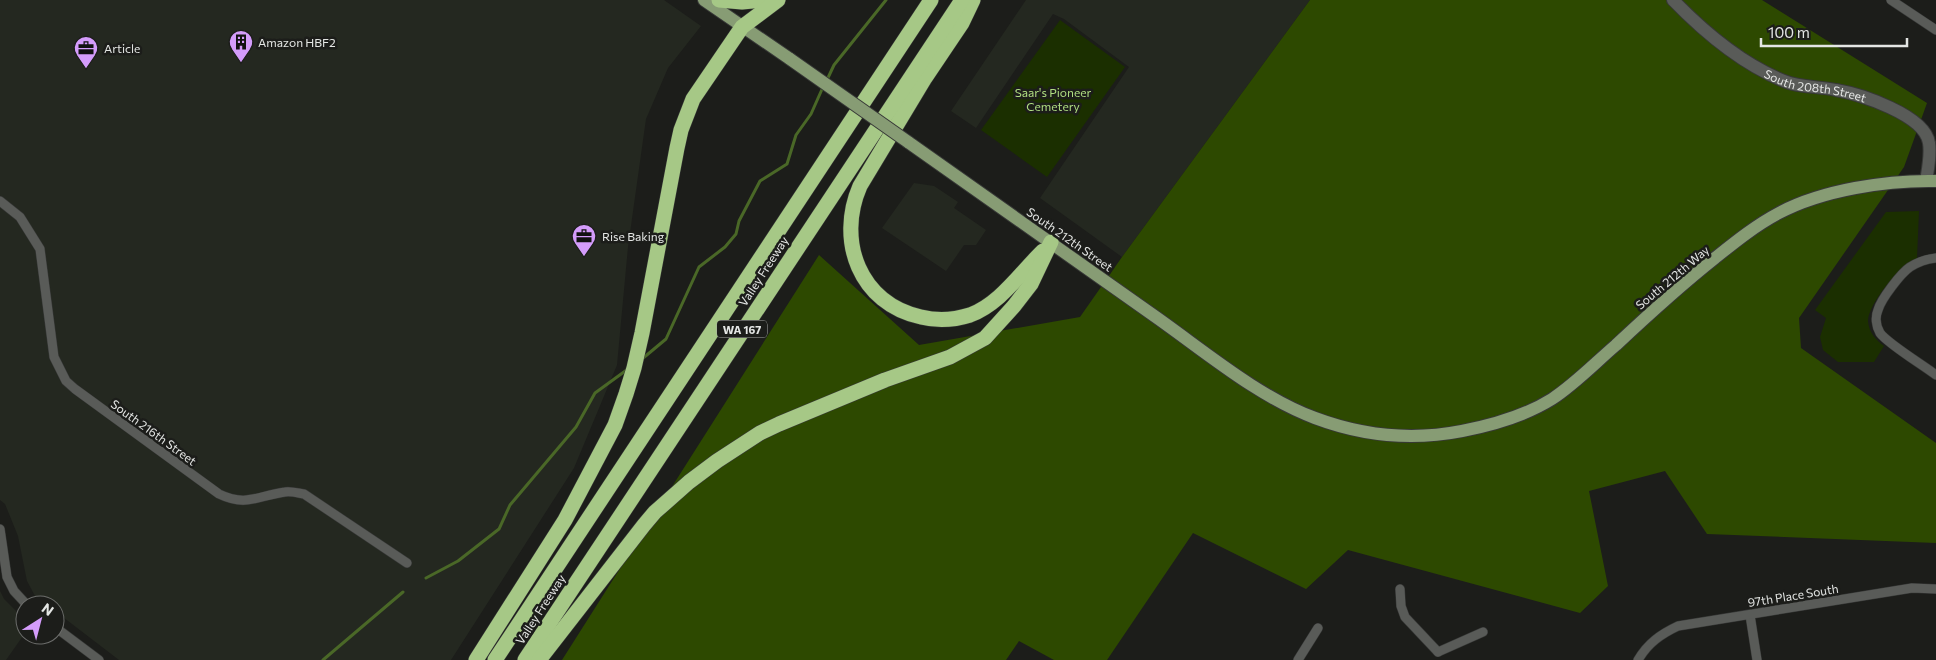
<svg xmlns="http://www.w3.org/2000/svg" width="1936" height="660" font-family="Commissioner,sans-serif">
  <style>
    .built { fill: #242820 }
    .green { fill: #1b2f00 }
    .forest { fill: #2d4900 }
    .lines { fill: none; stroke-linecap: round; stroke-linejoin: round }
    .stream { stroke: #4a6827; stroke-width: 3 }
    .street-casing { stroke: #373837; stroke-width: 10 }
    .secondary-casing { stroke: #373837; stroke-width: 14 }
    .primary-casing { stroke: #373837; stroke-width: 14 }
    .highway-casing { stroke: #373837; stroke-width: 16 }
    .street { stroke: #595b58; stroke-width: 9 }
    .secondary { stroke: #595b58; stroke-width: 12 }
    .primary { stroke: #879c74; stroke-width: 12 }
    .highway { stroke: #a6c886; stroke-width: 15 }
    .primary-bridge-casing { stroke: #373837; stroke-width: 14; stroke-linecap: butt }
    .primary-bridge { stroke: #879c74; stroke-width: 12 }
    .labels { text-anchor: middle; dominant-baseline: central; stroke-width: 5; stroke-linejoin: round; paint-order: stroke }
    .shield { fill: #1c1d1a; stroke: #a8aaa7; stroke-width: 1 }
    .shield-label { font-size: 11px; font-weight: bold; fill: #e4e6e4 }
    .poi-label { font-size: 12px; fill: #e4e6e4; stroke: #1c1d1a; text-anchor: start }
    .street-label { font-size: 12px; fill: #e4e6e4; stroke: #1c1d1a }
    .park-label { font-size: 12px; fill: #b0de82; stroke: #1c1d1a }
  </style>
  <rect width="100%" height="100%" fill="#1c1d1a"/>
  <g class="built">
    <path d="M 0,0 L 664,0 L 701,26 L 668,68 L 646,119 L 628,247 L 617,365 L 574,468 L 451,660 L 119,660 L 55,611 L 55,605 L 46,605 L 35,596 L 27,581 L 18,536 L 5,504 L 0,500 Z"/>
    <path d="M 1026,0 L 1310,0 L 1122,257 L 1040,198 L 1129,67 L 1064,19 L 1053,14 L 976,128 L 951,111 Z"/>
    <path d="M 914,183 L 934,186 L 958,202 L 954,208 L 986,230 L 976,245 L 964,245 L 946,271 L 882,228 Z"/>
    <path d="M 0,591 L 4,599 L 25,620 L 25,633 L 6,660 L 0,660 Z"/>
  </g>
  <g class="green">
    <path d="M 1060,20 L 1125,67 L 1047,177 L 981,130 Z"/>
    <path d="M 1919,211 L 1917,259 C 1901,264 1868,304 1868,321 C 1869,333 1876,340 1884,346 L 1874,362 L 1838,362 L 1823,350 L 1820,337 L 1826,318 L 1815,310 L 1886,212 Z"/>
  </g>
  <path class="forest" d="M 1310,0 L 1762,0 L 1927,103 L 1904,167 L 1799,318 L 1801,348 L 1936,443 L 1936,543 L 1707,534 L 1665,471 L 1589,491 L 1608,586 L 1580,613 L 1348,550 L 1306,589 L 1193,533 L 1107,660 L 1054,660 L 1019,641 L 1006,660 L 562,660 L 819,255 L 919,345 L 1080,317 L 1122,257 Z"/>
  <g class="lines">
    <g class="stream">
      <path d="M 826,82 L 834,65 L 886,0"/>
      <path d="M 642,359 L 666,339 L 699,267 L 725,247 L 736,234 L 739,221 L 760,181 L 787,164 L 796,135 L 811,114 L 823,87"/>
      <path d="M 426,578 L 458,561 L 499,529 L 510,505 L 576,427 L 595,393 L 628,369"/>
      <path d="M 323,660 L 403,592"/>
    </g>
    <g class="street-casing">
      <g id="street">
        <path d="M 1891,0 L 1936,30"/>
        <path d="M 0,201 L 20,217 L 40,249 L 54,357 L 66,381 L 75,389 L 219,494 C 246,507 257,496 285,492 C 291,491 298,493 304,494 L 407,563"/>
        <path d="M 1936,258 C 1927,259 1918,262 1910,267 C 1901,273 1881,299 1878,310 C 1875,317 1876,326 1880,333 C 1888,344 1923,365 1936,375"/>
        <path d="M 0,529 L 7,577 L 14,591 L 27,605"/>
        <path d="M 1400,589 L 1401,606 L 1405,617 L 1438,652"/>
        <path d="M 1750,615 L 1757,660"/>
        <path d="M 55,627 L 99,660"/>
        <path d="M 1438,652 L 1483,632"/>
        <path d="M 1298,660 L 1318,628"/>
        <path d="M 1638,660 C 1648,643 1661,634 1678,626 L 1912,588 L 1936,589"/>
      </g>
    </g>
    <g class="secondary-casing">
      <g id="secondary">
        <path id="s1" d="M 1673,0 C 1704,32 1742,64 1784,81 C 1800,88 1819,86 1836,90 C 1860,94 1925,115 1929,143 C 1931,155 1928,169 1926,181"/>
      </g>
    </g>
    <g class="primary-casing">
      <g id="primary">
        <path d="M 704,0 L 790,59"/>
        <path d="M 908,142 C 990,200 1072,257 1153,315 C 1203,350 1258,397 1315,418 C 1363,436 1411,441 1462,431 C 1493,425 1525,416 1552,399 C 1575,384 1595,363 1616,345 C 1648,315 1681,285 1715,258 C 1735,242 1756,225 1779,213 C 1822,190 1887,180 1936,181"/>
      </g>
    </g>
    <g class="highway-casing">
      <g id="highway">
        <path d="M 719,0 L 742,2 L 764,0"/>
        <path d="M 973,0 L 962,23 L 925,78 L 860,186 C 836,241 860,304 921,317 C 937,321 954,320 970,315 C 1000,304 1020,273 1043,251"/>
        <path d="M 476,660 L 565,520 L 615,425 L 626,394 L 634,368 L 642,333 L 677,148 L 681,130 L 693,99 L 742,27 L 778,0"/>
        <path d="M 495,660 L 931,0"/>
        <path d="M 525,660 L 962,0"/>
        <path d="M 539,660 L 644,525 L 655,512 L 689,482 L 717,461 L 760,433 L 779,424 L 885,380 L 950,357 L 985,338 L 1014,306 L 1031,284 L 1051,242"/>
      </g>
    </g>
    <use href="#street" class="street"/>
    <use href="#secondary" class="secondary"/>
    <use href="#primary" class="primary"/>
    <use href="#highway" class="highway"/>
    <g class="primary-bridge-casing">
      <path id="primary-bridge" d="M 790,59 L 908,142"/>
    </g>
    <use href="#primary-bridge" class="primary-bridge"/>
  </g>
  <defs>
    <g id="building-pin" transform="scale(1.25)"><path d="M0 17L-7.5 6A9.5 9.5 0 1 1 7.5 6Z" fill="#d49cfb" stroke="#1c1d1a"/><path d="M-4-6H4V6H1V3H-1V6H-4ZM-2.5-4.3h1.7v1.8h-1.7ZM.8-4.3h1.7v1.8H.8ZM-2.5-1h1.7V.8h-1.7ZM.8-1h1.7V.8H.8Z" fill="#111"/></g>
    <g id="office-pin" transform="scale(1.25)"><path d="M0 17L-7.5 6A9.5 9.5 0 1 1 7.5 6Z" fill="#d49cfb" stroke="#1c1d1a"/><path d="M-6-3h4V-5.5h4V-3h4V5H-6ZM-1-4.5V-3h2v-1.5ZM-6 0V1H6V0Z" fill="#111"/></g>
  </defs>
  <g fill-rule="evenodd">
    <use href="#building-pin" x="241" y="42"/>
    <use href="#office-pin" x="86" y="48"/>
    <use href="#office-pin" x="584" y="236"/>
  </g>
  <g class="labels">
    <rect class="shield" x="717" y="320.5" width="50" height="17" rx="4"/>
    <g class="shield-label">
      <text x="742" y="329">WA 167</text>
    </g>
    <g class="poi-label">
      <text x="258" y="42">Amazon HBF2</text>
      <text x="104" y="48">Article</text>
      <text x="602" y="236">Rise Baking</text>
    </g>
    <g class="street-label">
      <text stroke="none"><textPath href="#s1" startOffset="170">South 208th Street</textPath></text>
      <text transform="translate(1070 239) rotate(35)">South 212th Street</text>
      <text transform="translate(763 271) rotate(-57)">Valley Freeway</text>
      <text transform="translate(1672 277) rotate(-40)">South 212th Way</text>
      <text transform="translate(154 432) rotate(36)">South 216th Street</text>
      <text transform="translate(1793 595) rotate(-9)">97th Place South</text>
      <text transform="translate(540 609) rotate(-57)">Valley Freeway</text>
    </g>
    <g class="park-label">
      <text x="1053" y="92">Saar's Pioneer<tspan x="1053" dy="14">Cemetery</tspan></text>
    </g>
  </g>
  <g transform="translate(40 620) rotate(36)"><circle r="24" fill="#1c1d1a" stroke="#6c6d6b"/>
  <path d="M0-4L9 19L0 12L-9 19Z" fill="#d49cfb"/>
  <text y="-8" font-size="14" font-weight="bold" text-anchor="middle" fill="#e4e6e4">N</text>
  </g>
  <path d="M1761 38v8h146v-8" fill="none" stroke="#e4e6e4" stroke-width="2.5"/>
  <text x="1768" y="38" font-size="15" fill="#e4e6e4" stroke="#1c1d1a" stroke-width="4" paint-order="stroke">100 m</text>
</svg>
